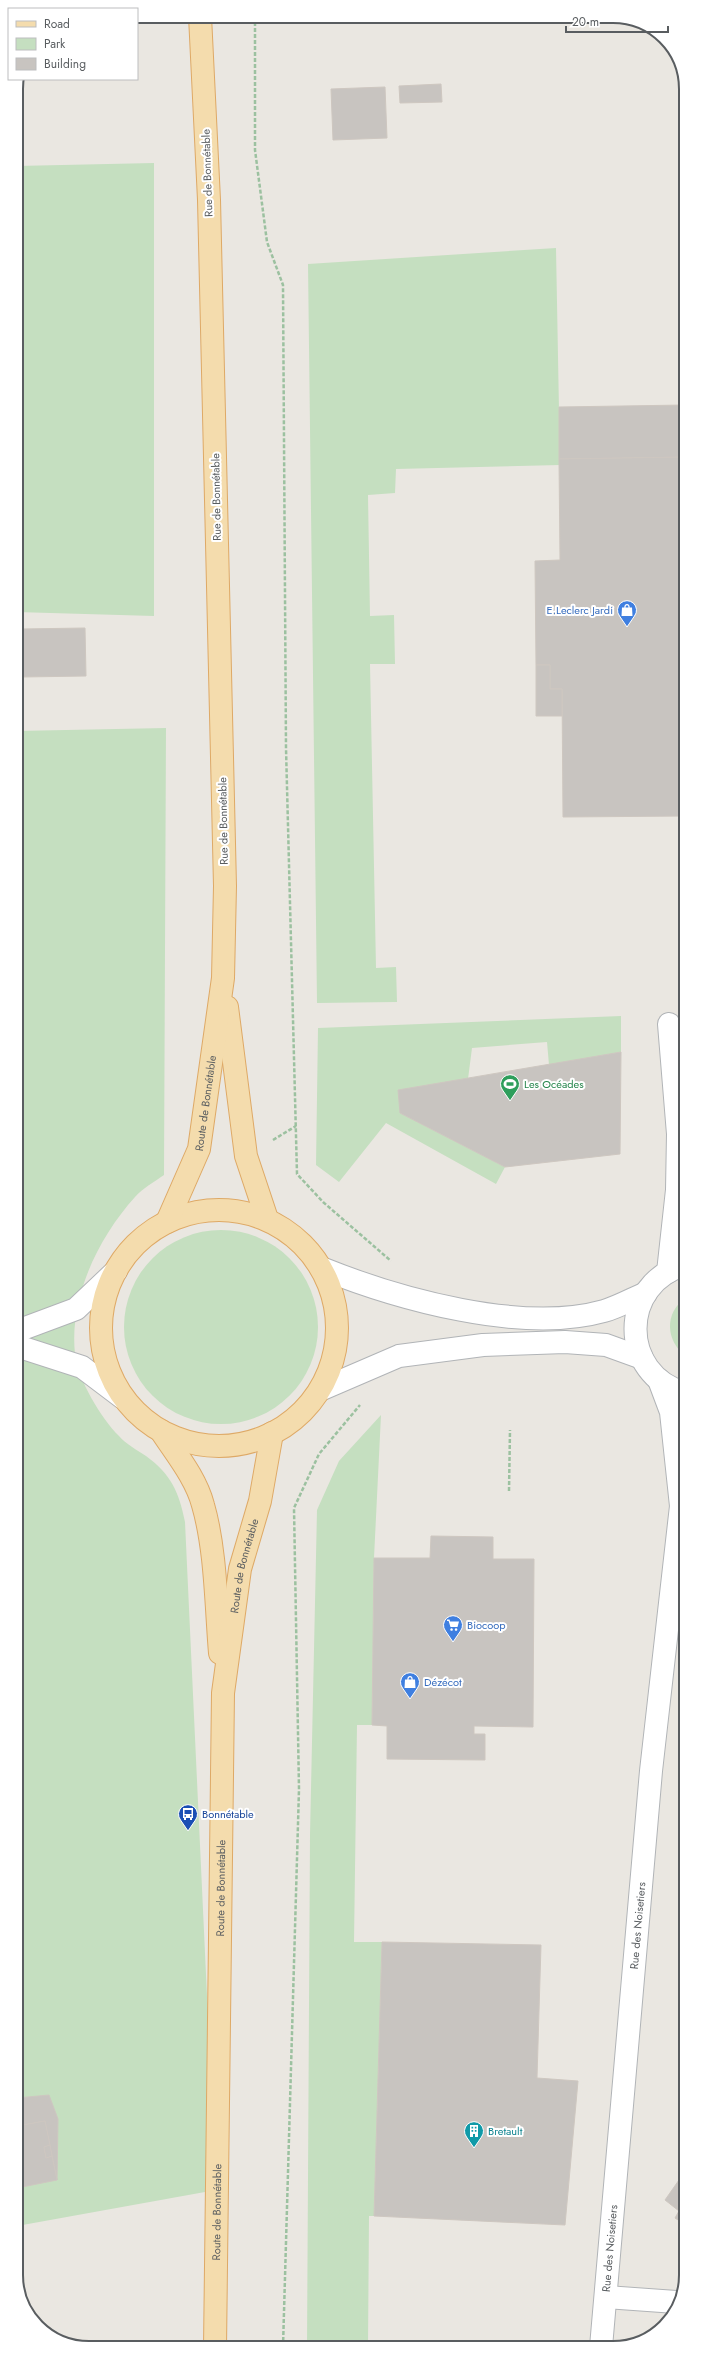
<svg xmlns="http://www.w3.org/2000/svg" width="702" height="2364" font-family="Jost,sans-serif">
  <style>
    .green { fill: #c5dfc0 }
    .building { fill: #c8c4c0; stroke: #cec7c0 }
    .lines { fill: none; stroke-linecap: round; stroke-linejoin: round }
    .minor-casing { stroke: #b1b4b7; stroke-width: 24 }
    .primary-casing { stroke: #dea966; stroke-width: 24 }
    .path { stroke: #9cc1a0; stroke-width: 2.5; stroke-dasharray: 4 2; stroke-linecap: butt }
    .minor { stroke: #fff; stroke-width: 22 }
    .primary { stroke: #f4dcad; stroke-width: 22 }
    .labels { text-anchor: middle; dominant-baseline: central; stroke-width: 4; stroke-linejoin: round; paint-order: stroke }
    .street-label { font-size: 11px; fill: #595d60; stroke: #fff }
    .shop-label { font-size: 11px; fill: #366cbe; stroke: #fff; text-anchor: start }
    .leisure-label { font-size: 11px; fill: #27864d; stroke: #fff; text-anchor: start }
    .transit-label { font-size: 11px; fill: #164399; stroke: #fff; text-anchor: start }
    .culture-label { font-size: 11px; fill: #0d838f; stroke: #fff; text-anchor: start }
    .rim { fill: none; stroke: #595d60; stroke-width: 2 }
  </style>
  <rect width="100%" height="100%" fill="#eae7e1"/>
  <g class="green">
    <path d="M 154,163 L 154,616 L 16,612 L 16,166 Z"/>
    <path d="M 556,248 L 560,465 L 396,469 L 395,493 L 368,495 L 370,616 L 394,615 L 395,664 L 370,664 L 376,968 L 396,967 L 397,1002 L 317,1003 L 308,264 Z"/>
    <path d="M 166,728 L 164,1175 C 154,1182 143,1188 135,1197 C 98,1238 69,1298 75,1354 C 78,1380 101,1418 119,1436 C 126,1444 137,1450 146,1456 C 171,1474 179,1492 185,1522 L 216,2190 L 17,2226 L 16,731 Z"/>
    <path d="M 685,878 L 685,915 L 678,919 L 680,879 Z"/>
    <path d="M 621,1016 L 621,1052 L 549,1065 L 547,1042 L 472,1048 L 468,1079 L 400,1113 L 505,1167 L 496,1184 L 386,1123 L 339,1182 L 316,1165 L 318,1028 Z"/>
    <circle cx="221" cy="1327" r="97"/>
    <path d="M 685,1299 L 685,1355 C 666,1342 664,1312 685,1299 Z"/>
    <path d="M 381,1415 L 374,1558 L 372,1725 L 357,1725 L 354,1942 L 382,1942 L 374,2216 L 369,2216 L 368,2347 L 307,2347 L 310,1835 L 317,1510 L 339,1461 Z"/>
  </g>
  <g class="building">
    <path d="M 441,84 L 442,102 L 400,103 L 399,86 Z"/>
    <path d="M 385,87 L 387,138 L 333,140 L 331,89 Z"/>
    <path d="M 685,405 L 685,457 L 559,459 L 559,407 Z"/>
    <path d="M 685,457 L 685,816 L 563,817 L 562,689 L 550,689 L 550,665 L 536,665 L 535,561 L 560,560 L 559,459 Z"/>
    <path d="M 85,628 L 86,676 L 22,677 L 21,629 Z"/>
    <path d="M 536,665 L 550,665 L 550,689 L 562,689 L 562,716 L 536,716 Z"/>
    <path d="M 621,1052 L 620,1154 L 505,1167 L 400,1113 L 398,1090 Z"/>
    <path d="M 431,1536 L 493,1537 L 493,1559 L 534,1559 L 533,1727 L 474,1726 L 474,1734 L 485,1734 L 485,1760 L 387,1759 L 387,1726 L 372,1725 L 374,1558 L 430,1558 Z"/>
    <path d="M 382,1942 L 541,1945 L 537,2078 L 578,2081 L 565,2225 L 374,2216 Z"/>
    <path d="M 49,2095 L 58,2119 L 57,2180 L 45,2121 L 17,2126 L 17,2098 Z"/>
    <path d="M 45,2121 L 50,2145 L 44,2147 L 46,2158 L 52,2156 L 57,2180 L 17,2188 L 17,2126 Z"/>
    <path d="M 50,2145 L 52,2156 L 46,2158 L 44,2147 Z"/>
    <path d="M 686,2170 L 686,2225 L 675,2218 L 679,2211 L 665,2200 Z"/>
  </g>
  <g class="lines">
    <g class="minor-casing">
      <g id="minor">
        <path d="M 685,1265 C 619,1283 619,1375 685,1393"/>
        <path d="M 321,1268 C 398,1299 522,1334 604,1311 C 618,1307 632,1299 646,1293"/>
        <path d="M 668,1272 L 677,1190 L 678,1134 L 669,1024"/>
        <path d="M 17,1331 L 76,1309 L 116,1271"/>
        <path d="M 17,1346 L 82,1367 L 123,1398"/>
        <path d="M 659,1380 L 671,1412 L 681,1506"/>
        <path d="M 320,1390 L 399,1356 L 483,1345 L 565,1342 L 606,1345 L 642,1358"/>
        <path d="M 606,2297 L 676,2302"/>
        <path id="s1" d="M 601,2347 L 651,1771 L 681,1506 L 685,1493"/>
      </g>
    </g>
    <g class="primary-casing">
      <g id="primary">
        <path d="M 227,1007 L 246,1156 L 267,1219"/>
        <circle cx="219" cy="1328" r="118"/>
        <path id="s2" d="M 167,1222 L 199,1149 L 223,978 L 225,886 L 209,200 L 200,16"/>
        <path d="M 161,1431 C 176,1454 196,1478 203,1505 C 216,1550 216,1606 220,1653"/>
        <path id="s3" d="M 215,2348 L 223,1693 L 240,1569 L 260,1501 L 272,1433"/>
      </g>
    </g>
    <g class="path">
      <path d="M 255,16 L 255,150 L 267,242 L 283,285 L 286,748 L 297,1174 L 323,1202 L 391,1261"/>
      <path d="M 273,1140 L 296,1126"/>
      <path d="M 509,1491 L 510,1430"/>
      <path d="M 283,2347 L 299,1789 L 294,1508 L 319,1454 L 360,1405"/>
    </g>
    <use href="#minor" class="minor"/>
    <use href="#primary" class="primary"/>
  </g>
  <defs>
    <g id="shop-pin" transform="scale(1)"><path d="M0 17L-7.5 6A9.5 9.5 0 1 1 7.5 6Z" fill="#3f7fe0" stroke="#fff"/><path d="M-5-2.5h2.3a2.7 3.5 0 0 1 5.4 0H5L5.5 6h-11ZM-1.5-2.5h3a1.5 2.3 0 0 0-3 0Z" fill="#fff"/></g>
    <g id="stadium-pin" transform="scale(1)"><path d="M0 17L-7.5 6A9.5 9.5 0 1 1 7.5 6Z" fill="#2e9e5b" stroke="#fff"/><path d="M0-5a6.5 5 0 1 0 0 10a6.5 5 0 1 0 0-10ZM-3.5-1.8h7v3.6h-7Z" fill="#fff"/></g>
    <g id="supermarket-pin" transform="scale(1)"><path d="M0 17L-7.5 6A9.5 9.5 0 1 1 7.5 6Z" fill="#3f7fe0" stroke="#fff"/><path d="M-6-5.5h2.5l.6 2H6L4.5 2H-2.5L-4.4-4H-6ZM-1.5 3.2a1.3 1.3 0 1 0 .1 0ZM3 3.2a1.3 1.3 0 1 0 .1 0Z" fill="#fff"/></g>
    <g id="bus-pin" transform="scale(1)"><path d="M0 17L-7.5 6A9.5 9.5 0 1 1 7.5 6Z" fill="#1a4fb4" stroke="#fff"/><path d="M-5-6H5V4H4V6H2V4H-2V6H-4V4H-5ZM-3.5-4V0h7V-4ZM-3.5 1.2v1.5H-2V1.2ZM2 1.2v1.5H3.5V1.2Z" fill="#fff"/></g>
    <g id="building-pin" transform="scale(1)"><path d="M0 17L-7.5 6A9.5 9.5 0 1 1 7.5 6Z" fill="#0f9aa8" stroke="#fff"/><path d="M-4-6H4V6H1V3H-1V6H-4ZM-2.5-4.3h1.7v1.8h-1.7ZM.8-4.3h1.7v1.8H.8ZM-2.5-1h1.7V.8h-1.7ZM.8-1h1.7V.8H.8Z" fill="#fff"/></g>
  </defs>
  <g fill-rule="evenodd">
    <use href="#shop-pin" x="627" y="610"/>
    <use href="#stadium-pin" x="510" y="1084"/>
    <use href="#supermarket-pin" x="453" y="1625"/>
    <use href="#shop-pin" x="410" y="1682"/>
    <use href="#bus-pin" x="188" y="1814"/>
    <use href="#building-pin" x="474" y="2131"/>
  </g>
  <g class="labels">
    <g class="street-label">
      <text transform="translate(207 173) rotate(-92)">Rue de Bonnétable</text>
      <text transform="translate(216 497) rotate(-91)">Rue de Bonnétable</text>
      <text transform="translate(223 821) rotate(-91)">Rue de Bonnétable</text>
      <text stroke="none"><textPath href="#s2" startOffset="126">Route de Bonnétable</textPath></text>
      <text stroke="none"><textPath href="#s3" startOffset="784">Route de Bonnétable</textPath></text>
      <text stroke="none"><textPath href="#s3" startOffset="460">Route de Bonnétable</textPath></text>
      <text stroke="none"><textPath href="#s1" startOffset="423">Rue des Noisetiers</textPath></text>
      <text stroke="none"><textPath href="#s3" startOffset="136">Route de Bonnétable</textPath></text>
      <text stroke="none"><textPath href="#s1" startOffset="99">Rue des Noisetiers</textPath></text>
    </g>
    <g class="shop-label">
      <text x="613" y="610" text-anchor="end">E.Leclerc Jardi</text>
      <text x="467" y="1625">Biocoop</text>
      <text x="424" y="1682">Dézécot</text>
    </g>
    <g class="leisure-label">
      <text x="524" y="1084">Les Océades</text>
    </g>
    <g class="transit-label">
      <text x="202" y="1814">Bonnétable</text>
    </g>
    <g class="culture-label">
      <text x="488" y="2131">Bretault</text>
    </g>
  </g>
  <path d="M0 0H702V2364H0ZM89 23H613A66 66 0 0 1 679 89V2275A66 66 0 0 1 613 2341H89A66 66 0 0 1 23 2275V89A66 66 0 0 1 89 23Z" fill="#fff" fill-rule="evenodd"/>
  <path class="rim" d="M89 23H613A66 66 0 0 1 679 89V2275A66 66 0 0 1 613 2341H89A66 66 0 0 1 23 2275V89A66 66 0 0 1 89 23Z"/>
  <rect x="8" y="8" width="130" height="72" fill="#ffffff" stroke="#bdbebf"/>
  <rect x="16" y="21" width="20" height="6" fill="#f4dcad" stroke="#bdbebf"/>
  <text x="44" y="28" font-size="12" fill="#595d60">Road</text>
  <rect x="16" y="38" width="20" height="12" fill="#c5dfc0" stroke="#bdbebf"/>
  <text x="44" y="48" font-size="12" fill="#595d60">Park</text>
  <rect x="16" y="58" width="20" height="12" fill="#c8c4c0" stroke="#bdbebf"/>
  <text x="44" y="68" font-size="12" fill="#595d60">Building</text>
  <path d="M566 26v6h102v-6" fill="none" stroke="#595d60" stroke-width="2"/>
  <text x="572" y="26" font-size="12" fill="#595d60" stroke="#ffffff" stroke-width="3" paint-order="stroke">20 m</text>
</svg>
